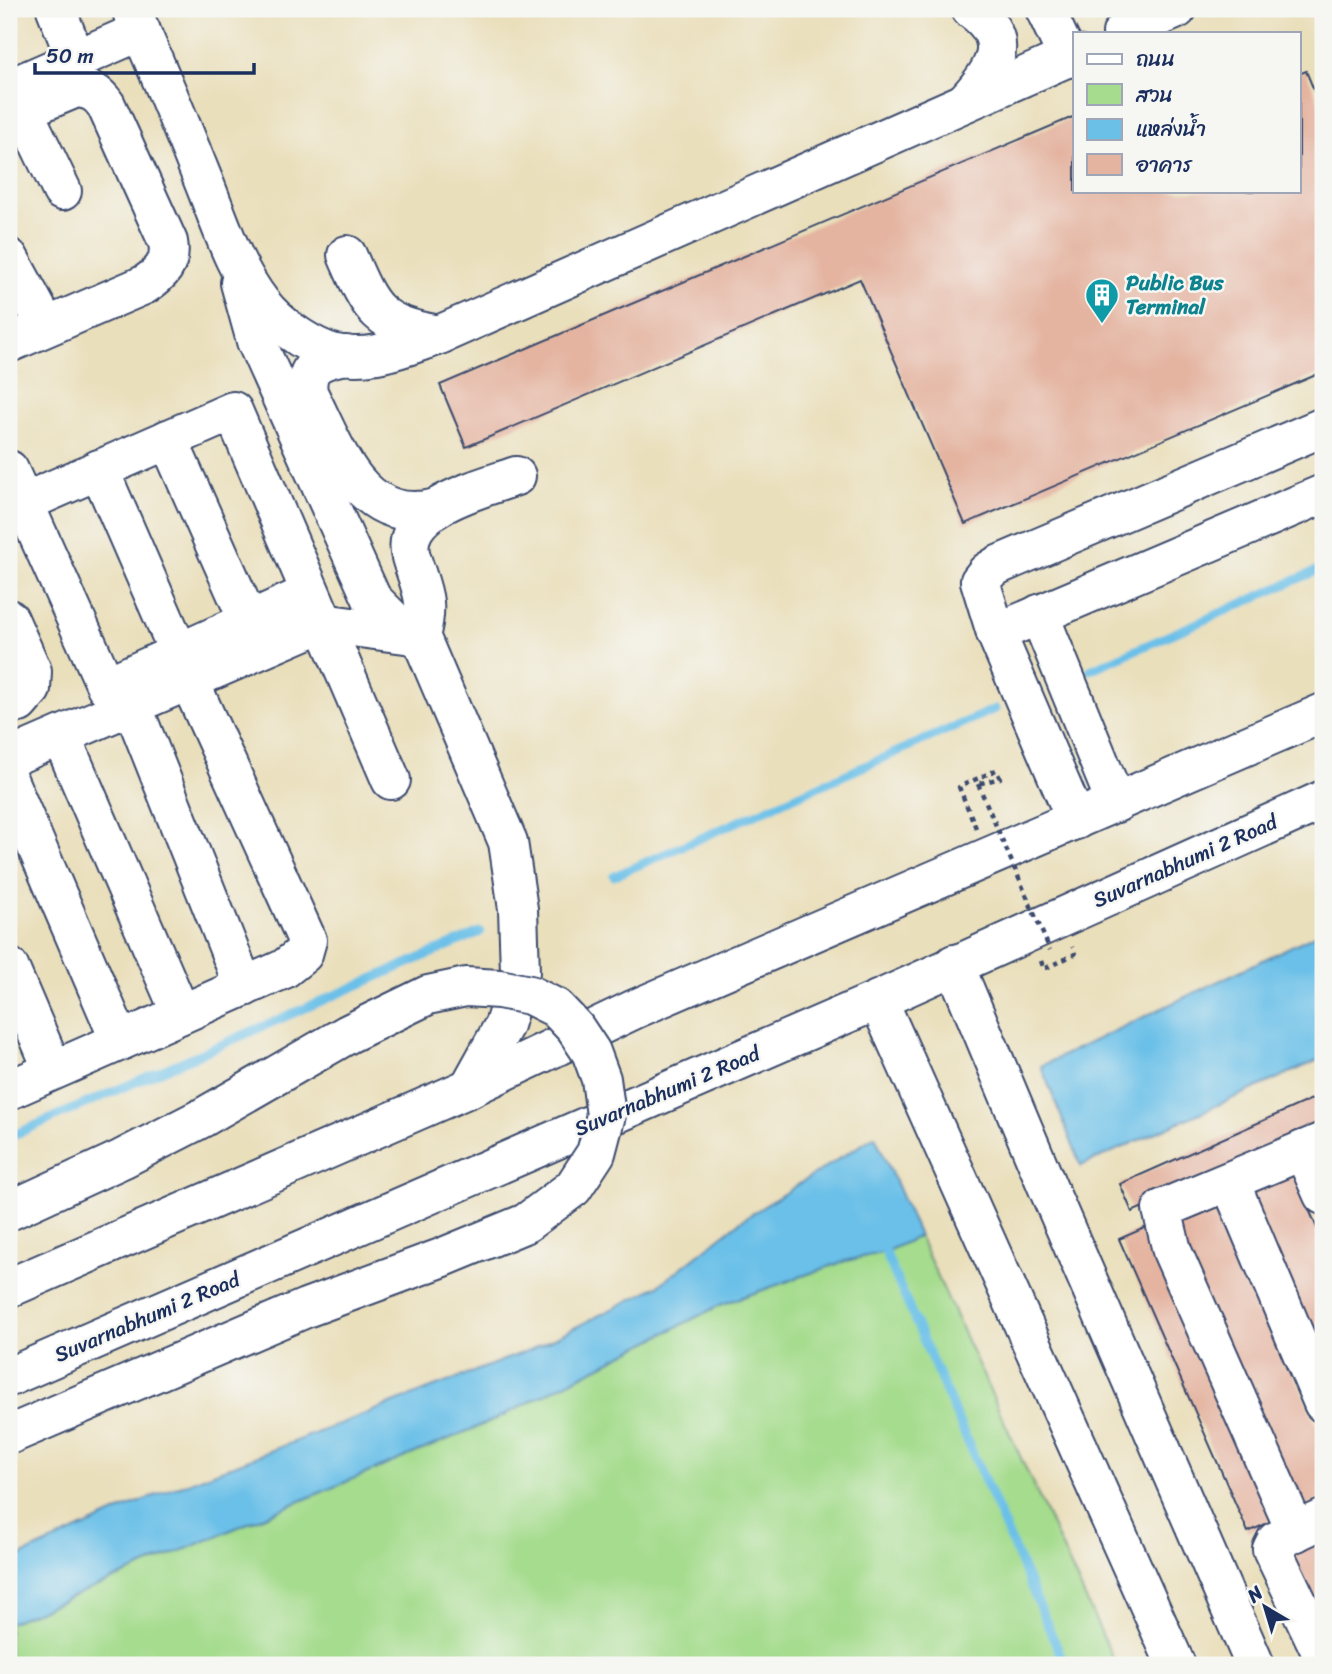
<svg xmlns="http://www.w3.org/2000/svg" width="1332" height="1674" font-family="Sriracha,'Playpen Sans Thai',sans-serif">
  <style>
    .green { fill: #a5dc8d; stroke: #608676; stroke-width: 2 }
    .water { fill: #6bc0e8; stroke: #4378a3; stroke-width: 2 }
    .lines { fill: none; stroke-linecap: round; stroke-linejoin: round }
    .stream { stroke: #6bc0e8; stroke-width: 9 }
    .building { fill: #e4b4a0 }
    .minor-casing { stroke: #3a496c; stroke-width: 42 }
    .path { stroke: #3a496c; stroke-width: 4.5; stroke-dasharray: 5 5; stroke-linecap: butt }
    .minor { stroke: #fff; stroke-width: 38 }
    .minor-bridge-casing { stroke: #3a496c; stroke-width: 42; stroke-linecap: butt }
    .path-bridge { stroke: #3a496c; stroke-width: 4.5; stroke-dasharray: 5 5; stroke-linecap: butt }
    .minor-bridge { stroke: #fff; stroke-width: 38 }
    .labels { text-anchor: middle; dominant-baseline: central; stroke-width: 5; stroke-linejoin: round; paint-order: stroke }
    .culture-label { font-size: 21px; font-weight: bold; fill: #0d838f; stroke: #f6f6f2; text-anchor: start }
    .street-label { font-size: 21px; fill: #1b2f5e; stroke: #f6f6f2 }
  </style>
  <rect width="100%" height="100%" fill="#f6f6f2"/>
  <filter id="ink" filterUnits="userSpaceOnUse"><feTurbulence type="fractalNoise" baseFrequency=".0143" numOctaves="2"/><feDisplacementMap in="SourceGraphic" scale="14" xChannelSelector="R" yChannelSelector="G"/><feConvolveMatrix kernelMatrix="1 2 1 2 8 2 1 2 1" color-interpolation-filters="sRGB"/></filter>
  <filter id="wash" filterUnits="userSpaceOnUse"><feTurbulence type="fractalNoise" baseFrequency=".00686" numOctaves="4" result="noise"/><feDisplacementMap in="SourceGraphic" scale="28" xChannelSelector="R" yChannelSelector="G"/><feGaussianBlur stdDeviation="1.57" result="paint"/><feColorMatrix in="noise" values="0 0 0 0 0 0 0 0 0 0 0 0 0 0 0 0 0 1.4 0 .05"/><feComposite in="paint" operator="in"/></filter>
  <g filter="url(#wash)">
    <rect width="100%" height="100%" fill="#eadfbb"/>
    <path class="green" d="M 919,1236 L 1116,1665 L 9,1665 L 9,1623 L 496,1419 L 720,1305 L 845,1261 L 885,1252 Z"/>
    <g class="water">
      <path d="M 1323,931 L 1323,1058 L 1081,1166 L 1041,1066 Z"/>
      <path d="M 875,1136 L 919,1236 L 885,1252 L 845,1261 L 720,1305 L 496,1419 L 9,1623 L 9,1561 L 144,1500 L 532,1349 L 658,1286 L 742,1220 Z"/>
    </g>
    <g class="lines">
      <g class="stream">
        <path d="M 1090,670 L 1323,568"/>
        <path d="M 614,876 L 995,709"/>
        <path d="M 9,1137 L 480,932"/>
        <path d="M 885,1252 L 1065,1665"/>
      </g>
    </g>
    <g id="blocks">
      <g class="building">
        <path d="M 1306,71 L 1323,112 L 1323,372 L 965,524 L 860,279 L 466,447 L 440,385 L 1075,116 L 1075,191 L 1299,191 L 1299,74 Z"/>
        <path d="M 1323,1094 L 1323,1127 L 1132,1212 L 1120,1184 Z"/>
        <path d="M 1290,1165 L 1323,1242 L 1323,1375 L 1241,1187 Z"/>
        <path d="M 1217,1196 L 1323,1440 L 1323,1498 L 1296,1510 L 1169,1218 Z"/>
        <path d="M 1149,1226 L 1277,1519 L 1248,1532 L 1119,1239 Z"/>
        <path d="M 1323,1526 L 1323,1637 L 1282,1544 Z"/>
      </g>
    </g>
  </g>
  <g filter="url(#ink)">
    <use href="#blocks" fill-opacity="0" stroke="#3a496c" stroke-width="2"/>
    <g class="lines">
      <g class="minor-casing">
        <g id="minor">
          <path d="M 56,9 L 76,59"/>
          <path d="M 131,9 C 156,65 180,122 203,180 C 220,222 234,269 262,304 C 278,324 303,342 326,351 C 364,365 404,347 439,335 L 1075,54"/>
          <path d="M 1045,9 L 1068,58"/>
          <path d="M 1122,33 L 1177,9"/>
          <path d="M 24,82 L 141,31"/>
          <path d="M 965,102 C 995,70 1014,40 971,9"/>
          <path d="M 23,110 L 62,191"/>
          <path d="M 9,116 L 76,88 C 90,89 98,93 106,105 L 168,242 C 172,263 161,274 144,285 L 9,343"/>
          <path d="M 347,255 C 371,311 377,324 439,335"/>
          <path d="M 9,258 L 46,326"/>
          <path d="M 240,283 L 256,341 L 372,599 L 394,621 L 420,636 L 508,842 L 518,909 L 520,972 L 504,1025 L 469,1088"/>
          <path d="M 346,355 C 322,359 304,364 308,393 C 336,447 359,528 437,508"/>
          <path d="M 1323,427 L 998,565 L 987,572 L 980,581 L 996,633 L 1323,494"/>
          <path d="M 168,439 L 249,622"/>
          <path d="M 99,469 L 179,653"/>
          <path d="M 9,470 L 106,686 L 310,593"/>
          <path d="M 23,503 L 233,411 L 391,780"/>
          <path d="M 1039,614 L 1116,803"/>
          <path d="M 9,619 L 32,671 L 31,689 L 19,703 L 9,705"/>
          <path d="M 996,633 L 1076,820"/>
          <path d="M 132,705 L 244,987"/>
          <path d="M 61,736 L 181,1014"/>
          <path d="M 9,758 L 322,623 L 420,636 C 430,601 421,590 411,557 C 397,508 483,488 516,476"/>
          <path d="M 9,782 L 120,1041"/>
          <path d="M 954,964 L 1047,1186 L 1255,1665"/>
          <path d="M 9,967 L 53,1070"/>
          <path d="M 878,1000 L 1176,1665"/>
          <path d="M 9,1090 L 284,969 L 303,954 L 307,940 L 189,680"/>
          <path d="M 1303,1150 L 1323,1195"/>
          <path d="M 1230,1182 L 1323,1403"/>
          <path d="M 9,1288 L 469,1088 L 635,1009 L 1323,713"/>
          <path d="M 9,1377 L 878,1000 L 1323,800"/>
          <path d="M 1323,1519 L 1276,1541 L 1272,1549 L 1323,1656"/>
          <path d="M 1296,1532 L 1172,1251 L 1162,1209 L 1323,1142"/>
        </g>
      </g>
      <g class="path">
        <path d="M 976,828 L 959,787 L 996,770 L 1000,778 L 978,784"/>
        <path d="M 1041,961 L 1044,969 L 1075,954 L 1072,947"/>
      </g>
      <use href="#minor" class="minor"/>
      <g class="minor-bridge-casing">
        <path id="minor-bridge" d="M 9,1211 L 122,1159 L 202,1118 L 348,1034 L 428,995 L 466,987 L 499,989 L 530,995 L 556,1008 L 575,1028 L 591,1052 L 601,1079 L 606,1115 L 596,1153 L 573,1188 L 526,1223 L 441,1258 L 306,1308 L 9,1435"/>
      </g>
      <path class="path-bridge" d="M 978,784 L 1050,950"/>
      <use href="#minor-bridge" class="minor-bridge"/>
    </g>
  </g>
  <defs>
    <g id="building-pin" transform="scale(1.75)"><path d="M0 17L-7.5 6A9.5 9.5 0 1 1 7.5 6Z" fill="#0f9aa8" stroke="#f6f6f2"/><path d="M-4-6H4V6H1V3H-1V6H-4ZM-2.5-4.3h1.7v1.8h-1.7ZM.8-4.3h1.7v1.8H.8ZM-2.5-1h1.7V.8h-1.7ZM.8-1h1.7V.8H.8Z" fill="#fff"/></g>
  </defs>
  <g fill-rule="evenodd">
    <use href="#building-pin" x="1102" y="295"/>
  </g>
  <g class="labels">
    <g class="culture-label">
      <text x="1126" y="283">Public Bus<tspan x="1126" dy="24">Terminal</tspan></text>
    </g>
    <g class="street-label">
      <text transform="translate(1185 861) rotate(-24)">Suvarnabhumi 2 Road</text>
      <text transform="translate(667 1091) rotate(-23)">Suvarnabhumi 2 Road</text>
      <text transform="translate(147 1317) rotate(-23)">Suvarnabhumi 2 Road</text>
    </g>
  </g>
  <rect width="1332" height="1674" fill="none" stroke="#f6f6f2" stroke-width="35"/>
  <rect x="1073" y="32" width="228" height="161" fill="#f6f6f2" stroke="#9ea6b7" stroke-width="2"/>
  <rect x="1087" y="54" width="35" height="10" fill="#ffffff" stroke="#9ea6b7" stroke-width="2"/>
  <text x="1136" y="66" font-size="21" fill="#1b2f5e">ถนน</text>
  <rect x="1087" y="84" width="35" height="21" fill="#a5dc8d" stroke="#9ea6b7" stroke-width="2"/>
  <text x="1136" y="102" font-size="21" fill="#1b2f5e">สวน</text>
  <rect x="1087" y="119" width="35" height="21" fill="#6bc0e8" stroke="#9ea6b7" stroke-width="2"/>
  <text x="1136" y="136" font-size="21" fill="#1b2f5e">แหล่งน้ำ</text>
  <rect x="1087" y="154" width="35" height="21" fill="#e4b4a0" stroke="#9ea6b7" stroke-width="2"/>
  <text x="1136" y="172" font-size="21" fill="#1b2f5e">อาคาร</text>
  <g transform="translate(1265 1607) rotate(322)" stroke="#f6f6f2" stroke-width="5" paint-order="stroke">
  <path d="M0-5L12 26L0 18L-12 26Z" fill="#1b2f5e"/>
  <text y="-10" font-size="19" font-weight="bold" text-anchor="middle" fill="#1b2f5e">N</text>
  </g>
  <path d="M35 63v10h219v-10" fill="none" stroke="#1b2f5e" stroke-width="3.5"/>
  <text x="46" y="63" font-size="21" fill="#1b2f5e" stroke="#f6f6f2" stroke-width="5" paint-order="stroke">50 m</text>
</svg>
